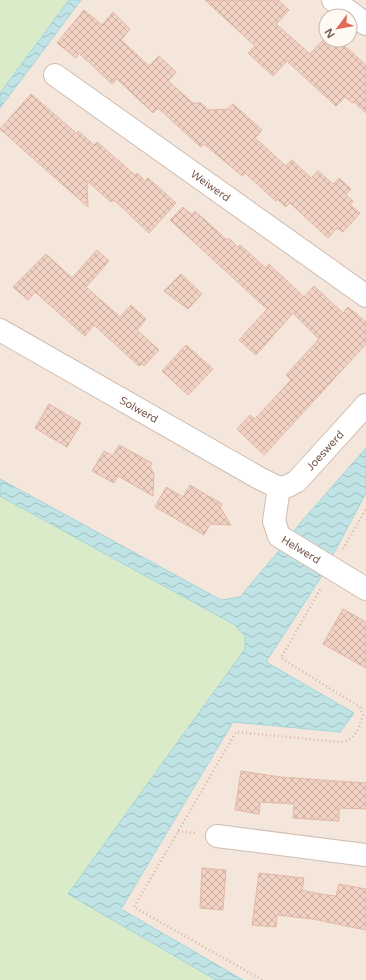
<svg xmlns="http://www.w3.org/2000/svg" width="366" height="980" font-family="'Varela Round',sans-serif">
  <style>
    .residential { fill: #f4e6da; fill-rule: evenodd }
    .green { fill: #daebca }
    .water { fill: url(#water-waves); stroke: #a6d4d8 }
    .building { fill: url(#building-cross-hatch); stroke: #e3b8a5 }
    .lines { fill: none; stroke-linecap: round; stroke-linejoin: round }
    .minor-casing { stroke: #cfbcb1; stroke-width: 24 }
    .path { stroke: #d7b5a6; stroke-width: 2.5; stroke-dasharray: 1 3; stroke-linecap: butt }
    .minor { stroke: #fff; stroke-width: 22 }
    .labels { text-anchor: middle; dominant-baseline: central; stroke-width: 3.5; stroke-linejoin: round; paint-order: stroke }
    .street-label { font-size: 11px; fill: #785a4e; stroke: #fff9f3 }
  </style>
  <defs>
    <pattern id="water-waves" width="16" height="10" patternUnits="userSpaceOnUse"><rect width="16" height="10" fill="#c0e4e6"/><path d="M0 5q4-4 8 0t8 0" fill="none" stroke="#a1bcbd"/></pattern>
    <pattern id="building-cross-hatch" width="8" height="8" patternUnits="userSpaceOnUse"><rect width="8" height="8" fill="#f1d2c4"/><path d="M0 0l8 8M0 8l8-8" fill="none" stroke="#c8ada1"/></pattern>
  </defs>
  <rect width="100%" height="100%" fill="#fcf5ec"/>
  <path class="residential" d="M 0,0 L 366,0 L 366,980 L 204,980 L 0,863 ZM 326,16 L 350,16 L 350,40 L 326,40 Z"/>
  <g class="green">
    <path d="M 0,0 L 69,0 L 0,93 Z"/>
    <path d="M 0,496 L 235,625 C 245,631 247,639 245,649 L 68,894 L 216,980 L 0,980 Z"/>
  </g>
  <g class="water">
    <path d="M 69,0 L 81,0 L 0,108 L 0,93 Z"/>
    <path d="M 366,448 L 366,493 L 321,577 L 266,662 L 354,713 L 340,732 L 233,722 L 121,909 L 243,980 L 216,980 L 68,894 L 245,649 L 245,636 L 235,625 L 0,496 L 0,479 L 221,600 L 240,597 L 277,553 L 301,522 Z"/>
  </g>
  <g class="building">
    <path d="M 205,0 L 278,0 L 289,10 L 276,24 L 310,54 L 323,40 L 338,40 L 366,65 L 366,113 L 354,102 L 352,103 L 345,97 L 336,106 L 287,61 L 273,76 L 248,53 L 255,46 Z"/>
    <path d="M 84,10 L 102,25 L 113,12 L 130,29 L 121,40 L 149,66 L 159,56 L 176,72 L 168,81 L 193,103 L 201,103 L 208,110 L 228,109 L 233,104 L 262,130 L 255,138 L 286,166 L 292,160 L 311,178 L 318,171 L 333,184 L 339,178 L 351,189 L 346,195 L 353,201 L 350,205 L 360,213 L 343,232 L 337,228 L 328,238 L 290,203 L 286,207 L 277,199 L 276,201 L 245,173 L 242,176 L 204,144 L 201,147 L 158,108 L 153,113 L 117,79 L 112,84 L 79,53 L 76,58 L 57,43 Z"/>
    <path d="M 31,94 L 76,133 L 78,131 L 94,145 L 97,142 L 135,175 L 137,173 L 145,181 L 148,178 L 176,203 L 149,233 L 114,200 L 111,202 L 87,181 L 88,207 L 0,129 Z"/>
    <path d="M 183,207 L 192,215 L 195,211 L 227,240 L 229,238 L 238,247 L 240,245 L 266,268 L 269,264 L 304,297 L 314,286 L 343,313 L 348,307 L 366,322 L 366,344 L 264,455 L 237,429 L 250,415 L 255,419 L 291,380 L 286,375 L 319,339 L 293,313 L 256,355 L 239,340 L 267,309 L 170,220 Z"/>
    <path d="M 97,250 L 109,261 L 86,287 L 120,317 L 131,305 L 146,319 L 137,330 L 159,350 L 144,366 L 142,364 L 139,366 L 94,325 L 85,336 L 35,292 L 28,300 L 13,287 L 46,254 L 72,278 Z"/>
    <path d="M 181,274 L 202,294 L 188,309 L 164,291 Z"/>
    <path d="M 186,345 L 213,369 L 188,395 L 162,371 Z"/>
    <path d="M 49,404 L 81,423 L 67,447 L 35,428 Z"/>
    <path d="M 119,445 L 152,463 L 150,467 L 154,474 L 153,496 L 118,476 L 114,483 L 92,471 L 104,451 L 113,456 Z"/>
    <path d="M 190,485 L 222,504 L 220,507 L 231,525 L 210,524 L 204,535 L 155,507 L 166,487 L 183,497 Z"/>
    <path d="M 343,609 L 366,622 L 366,668 L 323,644 Z"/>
    <path d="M 241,771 L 280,777 L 366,783 L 366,809 L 339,808 L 339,821 L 293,818 L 294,804 L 260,802 L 259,814 L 235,810 Z"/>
    <path d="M 202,868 L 226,870 L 223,910 L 200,908 Z"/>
    <path d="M 259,873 L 304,878 L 302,890 L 320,894 L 336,896 L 339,884 L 366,889 L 366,930 L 313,919 L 277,915 L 276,927 L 252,925 Z"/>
  </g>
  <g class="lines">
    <g class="minor-casing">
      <g id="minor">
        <path d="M 333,0 L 366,24"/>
        <path id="s1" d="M 55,75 L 366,296"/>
        <path id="s2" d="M 0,330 L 259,478 L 279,488"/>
        <path id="s3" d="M 279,488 L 274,521 L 279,536 L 366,589"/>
        <path id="s4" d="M 279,488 L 288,486 L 297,481 L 366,405"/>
        <path d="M 217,836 L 366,855"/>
      </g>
    </g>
    <g class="path">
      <path d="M 343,549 L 366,509"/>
      <path d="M 178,831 L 195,833"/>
      <path d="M 262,980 L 134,907 L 236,732 L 339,742 C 355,741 359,729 363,715 L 360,707 L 281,658 L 321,588"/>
    </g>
    <use href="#minor" class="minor"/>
  </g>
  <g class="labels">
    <g class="street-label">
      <text stroke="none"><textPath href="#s1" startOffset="191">Weiwerd</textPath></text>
      <text stroke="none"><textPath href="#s2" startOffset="160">Solwerd</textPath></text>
      <text stroke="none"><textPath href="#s4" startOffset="61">Joeswerd</textPath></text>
      <text stroke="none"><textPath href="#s3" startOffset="75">Helwerd</textPath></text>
    </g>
  </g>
  <g transform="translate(338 28) rotate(238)"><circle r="19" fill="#fff9f3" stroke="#c9b9b1"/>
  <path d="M0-3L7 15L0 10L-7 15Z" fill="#e26956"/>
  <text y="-6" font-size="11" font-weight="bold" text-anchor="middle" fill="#785a4e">N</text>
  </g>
</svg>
